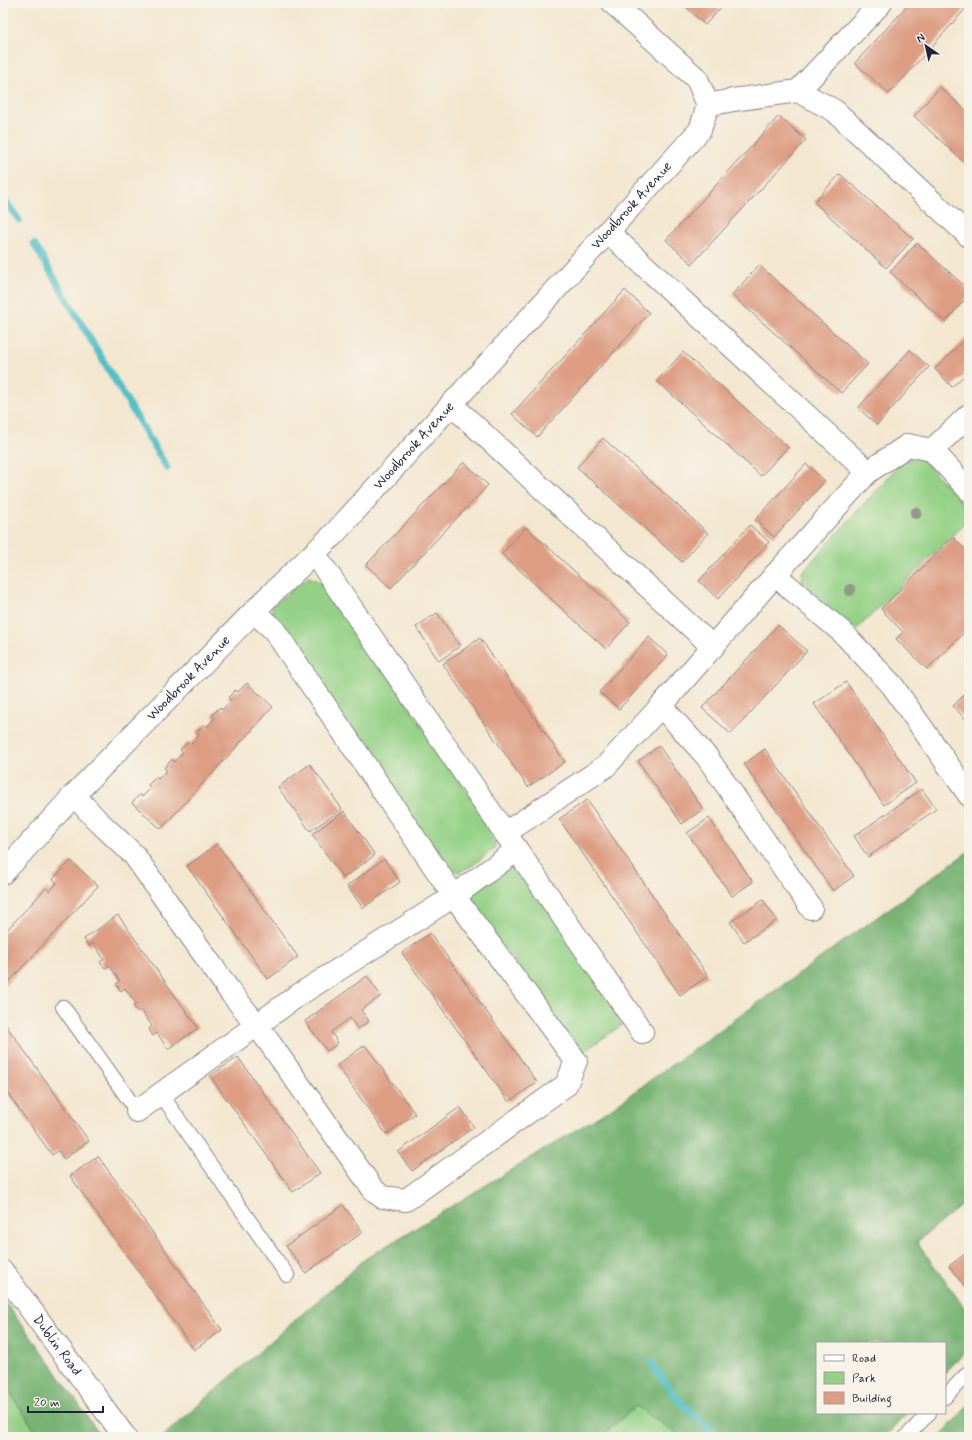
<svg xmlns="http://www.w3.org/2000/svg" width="972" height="1440" font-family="Mynerve,sans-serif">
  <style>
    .green { fill: #94d186; stroke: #5b7a60 }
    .forest { fill: #77b373; stroke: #4c6a57 }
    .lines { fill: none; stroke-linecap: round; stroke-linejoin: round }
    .stream { stroke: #52c0c8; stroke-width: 7 }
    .building { fill: #dd9d83 }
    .service-casing { stroke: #8a8486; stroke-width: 16 }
    .minor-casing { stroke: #8a8486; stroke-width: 24 }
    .secondary-casing { stroke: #8a8486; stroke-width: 24 }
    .service { stroke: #fff; stroke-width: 14 }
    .minor { stroke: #fff; stroke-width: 22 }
    .secondary { stroke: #fff; stroke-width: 22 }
    .tree { fill: #93988b }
    .labels { text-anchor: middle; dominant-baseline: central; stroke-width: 4; stroke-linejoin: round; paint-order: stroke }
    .street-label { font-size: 14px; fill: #22223b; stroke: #f7f3e8 }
  </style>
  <rect width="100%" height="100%" fill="#f7f3e8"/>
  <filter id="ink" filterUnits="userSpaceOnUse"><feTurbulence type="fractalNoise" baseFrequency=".025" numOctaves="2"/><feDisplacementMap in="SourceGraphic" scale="8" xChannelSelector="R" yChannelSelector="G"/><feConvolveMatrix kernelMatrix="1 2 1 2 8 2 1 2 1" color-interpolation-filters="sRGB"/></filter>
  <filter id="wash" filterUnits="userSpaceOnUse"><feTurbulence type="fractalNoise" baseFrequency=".012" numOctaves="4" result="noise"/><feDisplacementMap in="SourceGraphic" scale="16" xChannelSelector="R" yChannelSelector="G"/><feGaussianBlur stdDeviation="0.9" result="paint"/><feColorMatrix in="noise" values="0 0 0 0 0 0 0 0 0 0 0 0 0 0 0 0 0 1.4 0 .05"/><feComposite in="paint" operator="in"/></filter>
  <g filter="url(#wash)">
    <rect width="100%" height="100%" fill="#f3e7d0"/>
    <g class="green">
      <path d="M 913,457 L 924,461 L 969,511 L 969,519 L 853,633 L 811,595 L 801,581 L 802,572 L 903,461 Z"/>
      <path d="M 309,577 L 326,585 L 493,830 L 496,839 L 494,849 L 470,867 L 458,872 L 448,868 L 273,620 L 272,606 Z"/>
      <path d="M 516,865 L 628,1021 L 581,1053 L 546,1008 L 471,900 L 474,893 L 511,867 Z"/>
      <path d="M 3,1381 L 40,1437 L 3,1437 Z"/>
      <path d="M 636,1405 L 681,1437 L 601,1437 Z"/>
    </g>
    <g class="forest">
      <path d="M 969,851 L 969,1174 L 966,1177 L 969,1181 L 969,1199 L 917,1242 L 969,1314 L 969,1348 L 945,1373 L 945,1343 L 817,1343 L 817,1413 L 907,1413 L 885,1437 L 681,1437 L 636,1406 L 601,1437 L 162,1437 L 365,1259 L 609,1110 Z"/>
      <path d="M 3,1299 L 53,1367 L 101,1437 L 39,1437 L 3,1382 Z"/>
      <path d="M 969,1405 L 969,1437 L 939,1437 Z"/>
    </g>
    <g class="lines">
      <g class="stream">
        <path d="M 3,197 L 19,220"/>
        <path d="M 34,244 L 167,468"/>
        <path d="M 651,1363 L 678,1400 L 719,1437"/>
      </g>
    </g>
    <g id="blocks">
      <g class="building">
        <path d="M 682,3 L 725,3 L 705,25 Z"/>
        <path d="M 910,3 L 969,3 L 969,5 L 889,94 L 855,63 Z"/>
        <path d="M 940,87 L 969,113 L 968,166 L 914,116 Z"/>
        <path d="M 779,116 L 806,140 L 692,264 L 666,240 Z"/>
        <path d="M 840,174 L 913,239 L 886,268 L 814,202 Z"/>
        <path d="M 917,243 L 969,290 L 969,295 L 945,322 L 890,272 Z"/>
        <path d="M 759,265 L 868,364 L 841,393 L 732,295 Z"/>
        <path d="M 625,290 L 649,313 L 537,437 L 512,414 Z"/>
        <path d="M 969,335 L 969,371 L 952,387 L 935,369 Z"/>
        <path d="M 910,350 L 929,367 L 877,425 L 858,408 Z"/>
        <path d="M 683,352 L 788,447 L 761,476 L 657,381 Z"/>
        <path d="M 603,438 L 708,533 L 682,562 L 577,467 Z"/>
        <path d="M 464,462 L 488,485 L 391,588 L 366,565 Z"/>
        <path d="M 806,464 L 825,481 L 774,537 L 755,520 Z"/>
        <path d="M 750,525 L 769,542 L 718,599 L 699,581 Z"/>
        <path d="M 526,527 L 630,622 L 606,649 L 502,554 Z"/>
        <path d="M 953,537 L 969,553 L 969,628 L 927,669 L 896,639 L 903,632 L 881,609 Z"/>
        <path d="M 437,613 L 460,646 L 439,661 L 416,627 Z"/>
        <path d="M 778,625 L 807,651 L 731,734 L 702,708 Z"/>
        <path d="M 649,637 L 668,655 L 619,709 L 599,692 Z"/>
        <path d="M 480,638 L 565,762 L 528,787 L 443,664 Z"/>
        <path d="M 846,682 L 916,783 L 884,805 L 814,704 Z"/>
        <path d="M 247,683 L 273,707 L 161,829 L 132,803 L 140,794 L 142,797 L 151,788 L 148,785 L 156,777 L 158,779 L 167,770 L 164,768 L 172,759 L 174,762 L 183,752 L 180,750 L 188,742 L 190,744 L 199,735 L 196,733 L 204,724 L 207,727 L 215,718 L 212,715 L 220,707 L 222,710 L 231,700 L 228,698 L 235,690 L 238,692 Z"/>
        <path d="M 969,690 L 969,723 L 953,706 Z"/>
        <path d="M 659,746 L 703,809 L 682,824 L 638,761 Z"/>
        <path d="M 765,749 L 854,876 L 833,891 L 744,764 Z"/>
        <path d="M 310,764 L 342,809 L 310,831 L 278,787 Z"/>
        <path d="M 922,789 L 936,809 L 868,857 L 854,836 Z"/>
        <path d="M 587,800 L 708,976 L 680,995 L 559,819 Z"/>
        <path d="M 344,811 L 375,855 L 343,878 L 312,834 Z"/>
        <path d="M 709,818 L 753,882 L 732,896 L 687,833 Z"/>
        <path d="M 217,844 L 298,957 L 268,979 L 187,866 Z"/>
        <path d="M 384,859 L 400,882 L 363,908 L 347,886 Z"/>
        <path d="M 71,861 L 98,886 L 3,988 L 3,934 L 46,888 L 50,891 L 57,883 L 53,879 Z"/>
        <path d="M 763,900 L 777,920 L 744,942 L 730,922 Z"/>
        <path d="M 118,915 L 198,1028 L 168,1049 L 157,1033 L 153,1036 L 149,1029 L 152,1026 L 141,1010 L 138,1012 L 133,1006 L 136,1004 L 125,988 L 121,991 L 116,984 L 120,981 L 109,965 L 105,968 L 100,962 L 104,959 L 93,943 L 89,946 L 84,939 Z"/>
        <path d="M 430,933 L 537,1082 L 509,1102 L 402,953 Z"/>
        <path d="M 367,976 L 381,996 L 361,1010 L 369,1021 L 358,1029 L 350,1018 L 331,1032 L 338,1043 L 327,1051 L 305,1021 Z"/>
        <path d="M 3,1021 L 89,1141 L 64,1159 L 58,1151 L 52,1155 L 3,1087 Z"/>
        <path d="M 365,1045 L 415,1114 L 386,1134 L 337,1065 Z"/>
        <path d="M 238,1057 L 320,1173 L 293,1192 L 210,1076 Z"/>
        <path d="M 460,1107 L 474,1127 L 412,1171 L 398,1152 Z"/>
        <path d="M 98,1156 L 222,1330 L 194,1350 L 70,1176 Z"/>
        <path d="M 343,1205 L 363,1232 L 306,1273 L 286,1246 Z"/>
        <path d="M 969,1251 L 969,1292 L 949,1266 Z"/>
      </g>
    </g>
  </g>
  <g filter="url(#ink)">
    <use href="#blocks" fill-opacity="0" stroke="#8a8486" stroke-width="1"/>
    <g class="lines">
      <g class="service-casing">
        <g id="service">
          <path d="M 63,1007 L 137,1111"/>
          <path d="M 161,1094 L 287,1275"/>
          <path d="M 945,1397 L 969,1372"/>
          <path d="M 906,1437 L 929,1413"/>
        </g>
      </g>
      <g class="minor-casing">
        <g id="minor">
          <path d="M 798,91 L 881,3"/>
          <path d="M 708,105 L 733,100 L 798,91 L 835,111 L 969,236"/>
          <path d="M 608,232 L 868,472"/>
          <path d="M 451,404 L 713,647"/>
          <path d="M 932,450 L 969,490"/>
          <path d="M 314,553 L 505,833"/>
          <path d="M 775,575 L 842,632 L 892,685 L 969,795"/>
          <path d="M 661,706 L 707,757 L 811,908"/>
          <path d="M 74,795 L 96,819 L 134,855 L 231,993 L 257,1025 L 297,996 L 454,896 L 517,850 L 505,833 L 606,766 L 661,706 L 775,575 L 868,472 L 908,445 L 932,450 L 969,415"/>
          <path d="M 517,850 L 642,1032"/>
          <path id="s1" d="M 3,873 L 74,795 L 269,596 L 334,534 L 700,130 L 708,105 L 697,79 L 613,3"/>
          <path d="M 137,1111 L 257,1025 L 373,1189 L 382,1197 L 406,1200 L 566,1085 L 576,1061 L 454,896 L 274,630 L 254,612"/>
        </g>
      </g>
      <g class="secondary-casing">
        <g id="secondary">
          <path id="s2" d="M 3,1272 L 125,1437"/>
        </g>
      </g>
      <use href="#service" class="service"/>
      <use href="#minor" class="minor"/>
      <use href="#secondary" class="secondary"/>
    </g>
    <g class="tree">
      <circle cx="916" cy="513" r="6"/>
      <circle cx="850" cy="590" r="6"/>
    </g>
  </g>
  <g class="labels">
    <g class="street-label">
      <text stroke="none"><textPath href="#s1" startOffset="917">Woodbrook Avenue</textPath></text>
      <text stroke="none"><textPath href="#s1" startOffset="593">Woodbrook Avenue</textPath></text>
      <text stroke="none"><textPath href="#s1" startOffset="269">Woodbrook Avenue</textPath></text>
      <text stroke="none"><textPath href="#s2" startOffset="91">Dublin Road</textPath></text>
    </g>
  </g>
  <rect width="972" height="1440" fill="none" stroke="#f7f3e8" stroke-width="16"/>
  <rect x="816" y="1342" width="130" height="72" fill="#f7f3e8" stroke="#a29fa3"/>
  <rect x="824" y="1355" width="20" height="6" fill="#ffffff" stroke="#a29fa3"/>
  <text x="852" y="1362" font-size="12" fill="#22223b">Road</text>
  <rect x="824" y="1372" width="20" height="12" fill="#94d186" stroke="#a29fa3"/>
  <text x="852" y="1382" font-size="12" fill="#22223b">Park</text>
  <rect x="824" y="1392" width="20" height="12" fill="#dd9d83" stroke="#a29fa3"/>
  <text x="852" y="1402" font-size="12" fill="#22223b">Building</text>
  <g transform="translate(926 46) rotate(326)" stroke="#f7f3e8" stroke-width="3" paint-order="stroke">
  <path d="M0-3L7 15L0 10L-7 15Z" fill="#22223b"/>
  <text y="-6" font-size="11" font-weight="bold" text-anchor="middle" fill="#22223b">N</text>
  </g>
  <path d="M28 1406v6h75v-6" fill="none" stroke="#22223b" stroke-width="2"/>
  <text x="34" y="1406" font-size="12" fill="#22223b" stroke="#f7f3e8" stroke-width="3" paint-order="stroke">20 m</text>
</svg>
